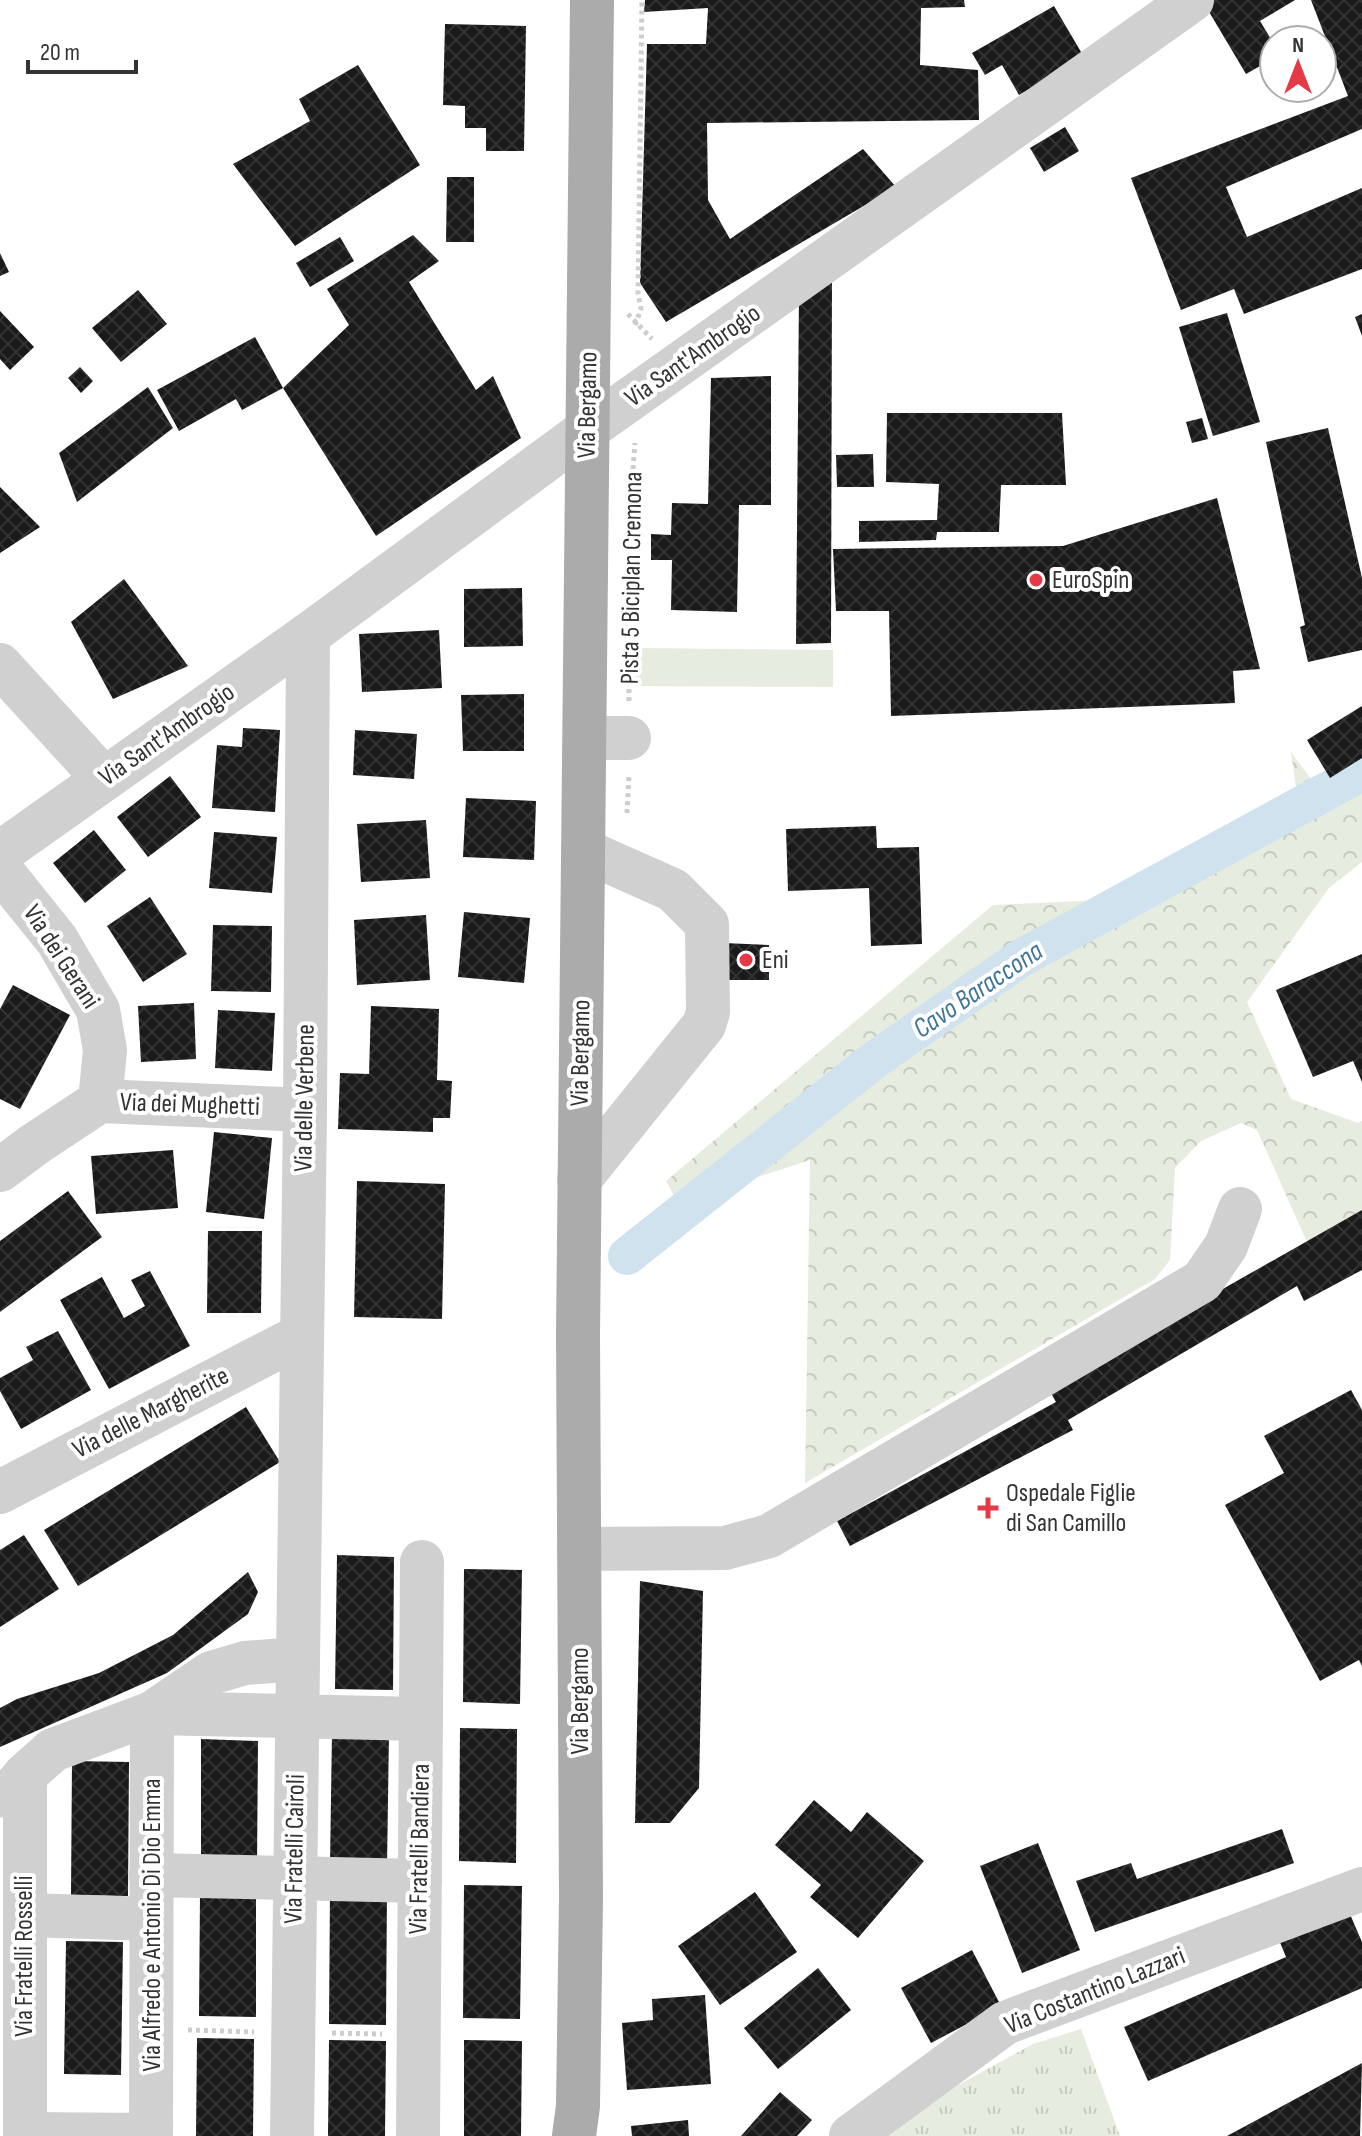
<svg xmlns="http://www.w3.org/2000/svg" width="1362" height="2136" font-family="'Sofia Sans Condensed',sans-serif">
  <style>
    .grass { fill: #e6ecdf }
    .forest { fill: url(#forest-crowns) }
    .park { fill: url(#park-tufts) }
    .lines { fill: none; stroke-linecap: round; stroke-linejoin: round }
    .canal { stroke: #cfe2ee; stroke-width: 38 }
    .building { fill: url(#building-cross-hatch) }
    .path { stroke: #cdcdcd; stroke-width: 5; stroke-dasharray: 4 4; stroke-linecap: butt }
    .minor { stroke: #d0d0d0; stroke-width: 44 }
    .major { stroke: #ababab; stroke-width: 44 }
    .poi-dot { fill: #e63946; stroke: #fff; stroke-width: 3 }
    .labels { text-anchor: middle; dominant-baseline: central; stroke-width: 8; stroke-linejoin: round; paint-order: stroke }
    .street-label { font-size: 26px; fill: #333; stroke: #fff }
    .poi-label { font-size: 26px; fill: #333; stroke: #fff; text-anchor: start }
    .water-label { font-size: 28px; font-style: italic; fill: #3f7597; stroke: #fff }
  </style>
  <defs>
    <pattern id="forest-crowns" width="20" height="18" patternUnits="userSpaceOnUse" patternTransform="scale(2)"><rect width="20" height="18" fill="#e6ecdf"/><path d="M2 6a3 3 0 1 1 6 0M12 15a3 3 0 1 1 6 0" fill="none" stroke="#c6cbc0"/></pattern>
    <pattern id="park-tufts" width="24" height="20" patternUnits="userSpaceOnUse" patternTransform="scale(2)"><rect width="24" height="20" fill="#e6ecdf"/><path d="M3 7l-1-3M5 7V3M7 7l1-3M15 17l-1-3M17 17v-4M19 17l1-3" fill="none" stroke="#c6cbc0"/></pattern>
    <pattern id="building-cross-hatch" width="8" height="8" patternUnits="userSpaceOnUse" patternTransform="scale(2)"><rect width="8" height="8" fill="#1a1a1a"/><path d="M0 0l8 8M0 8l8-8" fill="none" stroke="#333"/></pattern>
  </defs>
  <rect width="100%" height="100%" fill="#fff"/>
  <path class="grass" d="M 634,648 L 833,650 L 833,687 L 634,686 Z"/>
  <path class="forest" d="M 1291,752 L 1331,806 L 1362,790 L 1362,862 L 1329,888 L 1247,1002 L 1291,1099 L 1358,1123 L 1362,1121 L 1362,1210 L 1307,1242 L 1257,1130 L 1241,1123 L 1201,1141 L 1175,1168 L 1170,1260 L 1155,1279 L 805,1483 L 810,1160 L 678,1203 L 666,1181 L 993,905 L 1099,900 L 1298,801 Z"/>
  <path class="park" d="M 1081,2029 L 1120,2136 L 875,2136 L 887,2124 L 1033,2044 Z"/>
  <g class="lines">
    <path class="canal" d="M 627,1256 L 873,1061 L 1021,958 L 1362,772"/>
  </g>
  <g class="building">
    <path d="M 645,0 L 964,0 L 965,7 L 921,8 L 920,65 L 978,70 L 979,120 L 707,123 L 708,200 L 730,239 L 863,149 L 896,187 L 666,322 L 640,283 L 647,44 L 706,44 L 708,8 L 644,12 Z"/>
    <path d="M 1202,0 L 1295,0 L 1260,21 L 1274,44 L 1274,58 L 1246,74 Z"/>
    <path d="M 1311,0 L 1362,0 L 1362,129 L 1226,187 L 1247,237 L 1362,188 L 1362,269 L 1244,314 L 1234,289 L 1181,310 L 1131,178 L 1348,96 Z"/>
    <path d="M 1054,6 L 1084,57 L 1019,95 L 1002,65 L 985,75 L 972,53 Z"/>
    <path d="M 445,24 L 526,26 L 524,151 L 486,151 L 486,128 L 465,128 L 465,106 L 443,105 Z"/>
    <path d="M 358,65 L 420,165 L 295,246 L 233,164 L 310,121 L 299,99 Z"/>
    <path d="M 1065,127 L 1079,151 L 1044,172 L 1030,148 Z"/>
    <path d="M 447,177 L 474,177 L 474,242 L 446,242 Z"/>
    <path d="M 413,235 L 439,261 L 409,282 L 476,390 L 493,376 L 521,438 L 376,536 L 283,388 L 349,325 L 327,289 Z"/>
    <path d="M 340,237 L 354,261 L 310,287 L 296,263 Z"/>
    <path d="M 0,253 L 9,272 L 0,276 Z"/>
    <path d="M 832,269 L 831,643 L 796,644 L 799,292 Z"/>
    <path d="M 138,290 L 167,324 L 121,362 L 92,328 Z"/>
    <path d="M 0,311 L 34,347 L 10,370 L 0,359 Z"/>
    <path d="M 1227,313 L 1260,422 L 1213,436 L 1179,327 Z"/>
    <path d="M 1362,314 L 1362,336 L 1355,317 Z"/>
    <path d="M 255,337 L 283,388 L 242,410 L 236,399 L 179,431 L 157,390 Z"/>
    <path d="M 80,367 L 93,381 L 81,393 L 68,378 Z"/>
    <path d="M 771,376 L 771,505 L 739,505 L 737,612 L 671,610 L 672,560 L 651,560 L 651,534 L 671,535 L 672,503 L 708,504 L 711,378 Z"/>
    <path d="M 148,387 L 173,428 L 77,502 L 59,453 Z"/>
    <path d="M 887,413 L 1062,413 L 1066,485 L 1001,485 L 999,532 L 937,532 L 936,540 L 859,542 L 859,521 L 937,520 L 939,484 L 886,482 Z"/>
    <path d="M 1202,418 L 1208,439 L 1192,443 L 1186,422 Z"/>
    <path d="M 1328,428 L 1362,578 L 1362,650 L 1308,662 L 1300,627 L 1305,625 L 1266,442 Z"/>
    <path d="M 873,454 L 874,487 L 837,487 L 836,455 Z"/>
    <path d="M 0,487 L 40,527 L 0,553 Z"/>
    <path d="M 1217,498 L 1260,669 L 1233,671 L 1235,703 L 891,716 L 889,611 L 836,611 L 833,549 L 1063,546 Z"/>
    <path d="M 124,579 L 188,666 L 113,699 L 71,622 Z"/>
    <path d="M 522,588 L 523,646 L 464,647 L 464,589 Z"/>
    <path d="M 439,630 L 442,688 L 362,692 L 359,634 Z"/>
    <path d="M 524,694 L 524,751 L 463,751 L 461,695 Z"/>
    <path d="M 1362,706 L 1362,758 L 1330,778 L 1307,740 Z"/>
    <path d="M 243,728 L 280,730 L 275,812 L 212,808 L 217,745 L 242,747 Z"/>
    <path d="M 355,730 L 417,734 L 414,779 L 353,775 Z"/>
    <path d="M 170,776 L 201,817 L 148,857 L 117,817 Z"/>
    <path d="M 466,798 L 536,801 L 534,860 L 463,857 Z"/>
    <path d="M 426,820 L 430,878 L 361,882 L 357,824 Z"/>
    <path d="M 876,826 L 877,848 L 919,847 L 922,944 L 871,946 L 869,888 L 788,891 L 786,829 Z"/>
    <path d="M 94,830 L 126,870 L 85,903 L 53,863 Z"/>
    <path d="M 214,832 L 277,837 L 272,893 L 209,888 Z"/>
    <path d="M 150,897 L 187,954 L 143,982 L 107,926 Z"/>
    <path d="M 464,912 L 530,918 L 524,983 L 458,977 Z"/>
    <path d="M 426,915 L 430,980 L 357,985 L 354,920 Z"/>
    <path d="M 213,925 L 272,926 L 271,992 L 211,991 Z"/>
    <path d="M 724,943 L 769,945 L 769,980 L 725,980 Z"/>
    <path d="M 1362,954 L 1362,1082 L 1353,1061 L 1313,1077 L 1276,990 Z"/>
    <path d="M 13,985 L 70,1015 L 20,1109 L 0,1099 L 0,1009 Z"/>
    <path d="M 194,1003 L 196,1059 L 141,1062 L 138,1006 Z"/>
    <path d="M 371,1006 L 439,1009 L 437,1080 L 452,1081 L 450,1118 L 433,1118 L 433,1132 L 338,1129 L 340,1073 L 369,1074 Z"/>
    <path d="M 218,1010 L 275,1013 L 272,1071 L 215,1068 Z"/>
    <path d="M 214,1132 L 272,1138 L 264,1219 L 206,1212 Z"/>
    <path d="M 173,1150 L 178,1208 L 96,1214 L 91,1156 Z"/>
    <path d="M 357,1181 L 445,1184 L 442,1319 L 354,1317 Z"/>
    <path d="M 68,1191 L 102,1237 L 0,1312 L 0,1241 Z"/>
    <path d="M 1362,1210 L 1362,1270 L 1304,1301 L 1297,1286 L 1068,1420 L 1073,1430 L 850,1546 L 837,1521 L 1056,1402 L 1048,1388 Z"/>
    <path d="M 208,1231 L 262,1231 L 261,1313 L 207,1313 Z"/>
    <path d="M 150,1271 L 190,1346 L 109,1389 L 60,1300 L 102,1277 L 124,1318 L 145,1306 L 131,1280 Z"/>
    <path d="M 58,1331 L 91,1390 L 21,1429 L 0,1391 L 0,1378 L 33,1360 L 26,1347 Z"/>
    <path d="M 1351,1390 L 1362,1410 L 1362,1666 L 1359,1660 L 1320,1681 L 1225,1505 L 1284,1473 L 1264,1436 Z"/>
    <path d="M 246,1407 L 280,1462 L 78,1586 L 44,1530 Z"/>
    <path d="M 24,1535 L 59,1589 L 0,1627 L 0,1550 Z"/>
    <path d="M 337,1555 L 394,1557 L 393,1690 L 335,1689 Z"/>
    <path d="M 464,1569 L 522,1570 L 520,1704 L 463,1702 Z"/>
    <path d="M 248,1572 L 258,1592 L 248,1614 L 167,1673 L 0,1747 L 0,1708 L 17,1699 L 99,1673 L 173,1635 Z"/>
    <path d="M 640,1581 L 703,1591 L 699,1788 L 670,1823 L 635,1823 Z"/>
    <path d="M 460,1728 L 517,1729 L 516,1863 L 459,1861 Z"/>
    <path d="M 332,1732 L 389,1733 L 387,1866 L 330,1865 Z"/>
    <path d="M 201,1739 L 258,1741 L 257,1867 L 201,1866 Z"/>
    <path d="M 72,1761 L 129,1762 L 128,1896 L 71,1895 Z"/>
    <path d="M 814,1800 L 851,1832 L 867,1812 L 924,1861 L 858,1938 L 810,1897 L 821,1885 L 775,1845 Z"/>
    <path d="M 1282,1829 L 1294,1863 L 1095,1932 L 1076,1881 L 1131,1863 L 1137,1879 Z"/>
    <path d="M 1038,1843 L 1080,1950 L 1022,1973 L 980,1866 Z"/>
    <path d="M 464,1885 L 522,1886 L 520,2019 L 463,2018 Z"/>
    <path d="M 330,1890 L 387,1891 L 386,2025 L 329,2024 Z"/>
    <path d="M 755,1892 L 797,1952 L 720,2005 L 678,1946 Z"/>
    <path d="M 200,1894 L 256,1896 L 256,2017 L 199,2016 Z"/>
    <path d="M 1346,1905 L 1362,1942 L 1362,1988 L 1148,2081 L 1124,2027 L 1286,1957 L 1277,1935 Z"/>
    <path d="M 66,1941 L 123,1942 L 121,2075 L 64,2074 Z"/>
    <path d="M 972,1950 L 1001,2006 L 931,2043 L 901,1988 Z"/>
    <path d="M 818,1968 L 851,2010 L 778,2069 L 744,2028 Z"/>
    <path d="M 705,1995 L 711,2084 L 627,2090 L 622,2023 L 653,2020 L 652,1999 Z"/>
    <path d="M 197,2038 L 254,2039 L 253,2136 L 196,2136 Z"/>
    <path d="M 329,2040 L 386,2041 L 385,2136 L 328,2136 Z"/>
    <path d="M 464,2040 L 522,2041 L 521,2136 L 464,2136 Z"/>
    <path d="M 1362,2063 L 1360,2136 L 1227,2136 Z"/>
    <path d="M 780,2092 L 812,2120 L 797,2136 L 741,2136 Z"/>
    <path d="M 688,2120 L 689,2136 L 632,2136 L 631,2126 Z"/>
  </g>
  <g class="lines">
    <g class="path">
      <path d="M 628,314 L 652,339"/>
      <path d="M 635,325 L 641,309 L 638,294 L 642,0"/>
      <path d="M 630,509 L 635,443"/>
      <path d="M 629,701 L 629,595"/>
      <path d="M 627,813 L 629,775"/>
      <path d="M 188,2030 L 254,2032"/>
      <path d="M 332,2033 L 382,2034"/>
    </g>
    <g class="minor">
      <path d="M 0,665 L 104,779"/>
      <path d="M 585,738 L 629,738"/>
      <path d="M 0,853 L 308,635 L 588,429 L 1192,0"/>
      <path d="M 0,869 L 57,940 L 98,1010 L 105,1050 L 100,1101"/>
      <path d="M 0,1170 L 35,1144 L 100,1101 L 305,1110"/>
      <path d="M 579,1180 L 704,1025 L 708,1012 L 707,924 L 673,890 L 583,850"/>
      <path d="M 0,1492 L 302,1335"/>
      <path d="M 579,1549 L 725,1548 L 769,1536 L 1202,1281 L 1226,1246 L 1240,1209"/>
      <path d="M 152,1713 L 421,1719"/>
      <path d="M 25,1775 L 25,2136"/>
      <path d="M 7,1796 L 25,1775 L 53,1750 L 152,1713 L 211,1673 L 245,1663 L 298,1659"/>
      <path d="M 151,1875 L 420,1881"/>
      <path d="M 25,1915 L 151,1919"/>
      <path d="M 25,2134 L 151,2135"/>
      <path d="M 151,2136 L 152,1713"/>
      <path d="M 292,2136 L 305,1110 L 308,635"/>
      <path d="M 418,2136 L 422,1562"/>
      <path d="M 851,2136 L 1005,2023 L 1362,1889"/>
    </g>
    <path class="major" d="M 574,2136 L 578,2106 L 581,1897 L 578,1335 L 592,0"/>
  </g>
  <g class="poi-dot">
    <circle cx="1036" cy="580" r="8"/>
    <circle cx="746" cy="960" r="8"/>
    <path d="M984 1496h8v8h8v8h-8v8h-8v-8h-8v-8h8z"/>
  </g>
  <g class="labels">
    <g class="street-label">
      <text transform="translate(693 356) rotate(-35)">Via Sant'Ambrogio</text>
      <text transform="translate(588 405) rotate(-89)">Via Bergamo</text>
      <text transform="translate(632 578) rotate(-89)">Pista 5 Biciplan Cremona</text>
      <text transform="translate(167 735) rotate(-35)">Via Sant'Ambrogio</text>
      <text transform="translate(61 957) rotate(57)">Via dei Gerani</text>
      <text transform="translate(581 1053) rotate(-89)">Via Bergamo</text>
      <text transform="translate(305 1098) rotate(-89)">Via delle Verbene</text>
      <text transform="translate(190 1105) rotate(2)">Via dei Mughetti</text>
      <text transform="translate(151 1413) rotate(-27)">Via delle Margherite</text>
      <text transform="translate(580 1701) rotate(-90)">Via Bergamo</text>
      <text transform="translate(295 1849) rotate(-89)">Via Fratelli Cairoli</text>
      <text transform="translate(420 1849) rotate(-89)">Via Fratelli Bandiera</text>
      <text transform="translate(152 1925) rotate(-90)">Via Alfredo e Antonio Di Dio Emma</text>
      <text transform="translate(24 1956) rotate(-90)">Via Fratelli Rosselli</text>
      <text transform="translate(1095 1991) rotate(-22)">Via Costantino Lazzari</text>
    </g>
    <g class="poi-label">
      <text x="1052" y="580">EuroSpin</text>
      <text x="762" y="960">Eni</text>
      <text x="1006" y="1493">Ospedale Figlie<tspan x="1006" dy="30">di San Camillo</tspan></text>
    </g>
    <g class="water-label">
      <text transform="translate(978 990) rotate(-34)">Cavo Baraccona</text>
    </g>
  </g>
  <g transform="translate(1298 64)"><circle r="38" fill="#ffffff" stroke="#adadad" stroke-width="2"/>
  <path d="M0-6L14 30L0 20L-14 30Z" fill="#e63946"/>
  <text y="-12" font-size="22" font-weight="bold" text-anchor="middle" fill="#333333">N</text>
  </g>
  <path d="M28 60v12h108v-12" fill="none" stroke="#333333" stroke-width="4"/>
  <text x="40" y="60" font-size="24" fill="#333333" stroke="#ffffff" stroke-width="6" paint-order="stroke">20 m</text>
</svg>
